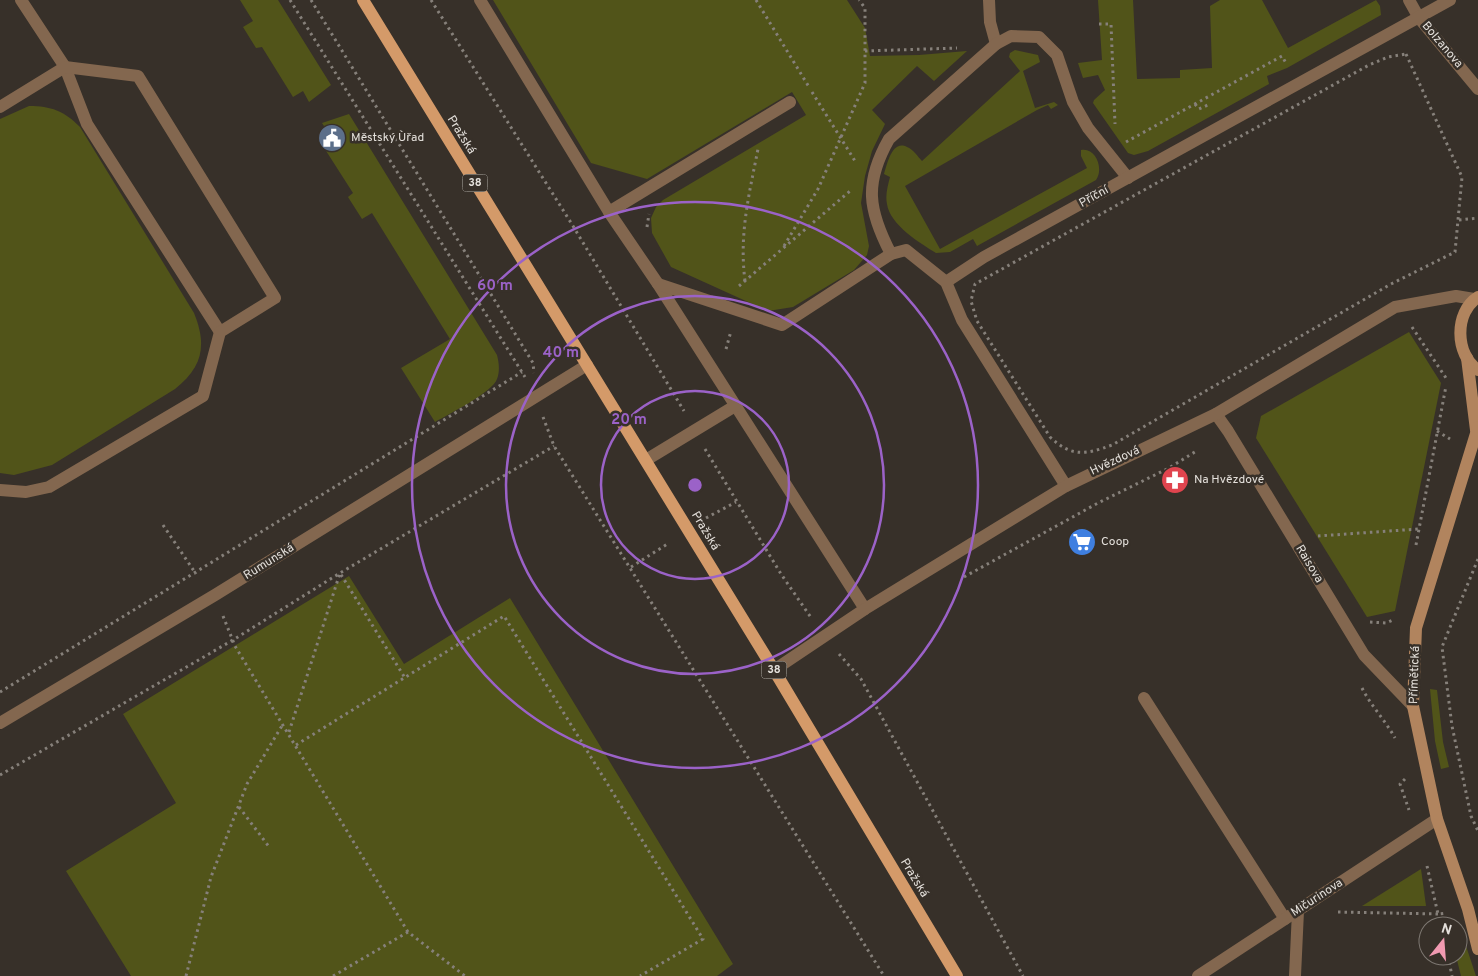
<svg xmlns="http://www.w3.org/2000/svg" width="1478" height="976" font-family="Overpass,sans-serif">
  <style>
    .green { fill: #515419 }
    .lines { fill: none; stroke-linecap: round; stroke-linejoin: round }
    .path { stroke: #86807a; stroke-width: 3; stroke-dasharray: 2.5 4; stroke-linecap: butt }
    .lane { stroke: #83674f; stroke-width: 12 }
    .street { stroke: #83674f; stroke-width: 12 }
    .secondary { stroke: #b1845e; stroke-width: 12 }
    .primary { stroke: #d49a69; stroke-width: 12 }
    .ring { fill: none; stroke: #9b62c8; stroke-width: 2.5 }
    .labels { text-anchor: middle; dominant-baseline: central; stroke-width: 5; stroke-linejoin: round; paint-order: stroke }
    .shield { fill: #373029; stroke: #b1aca6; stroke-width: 1 }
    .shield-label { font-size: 11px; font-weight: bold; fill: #e5e1dc }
    .street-label { font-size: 12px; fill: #e5e1dc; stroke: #373029 }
    .poi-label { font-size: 12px; fill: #e5e1dc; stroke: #373029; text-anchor: start }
    .centre { fill: #9b62c8; stroke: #373029; stroke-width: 2.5 }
    .ring-label { font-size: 15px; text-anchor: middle; font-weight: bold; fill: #9b62c8; stroke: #373029; stroke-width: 5; stroke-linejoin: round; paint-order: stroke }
  </style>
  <rect width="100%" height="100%" fill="#373029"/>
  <g class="green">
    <path d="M 240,0 L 278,0 L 331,85 L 309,102 L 303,91 L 293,97 L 262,47 L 256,48 L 243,27 L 253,21 Z"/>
    <path d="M 493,0 L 847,0 L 865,28 L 870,56 L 919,55 L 967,51 L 934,81 L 917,66 L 872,110 L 885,124 L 872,151 L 865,176 L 861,203 L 869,246 L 867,255 L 854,270 L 793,307 L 768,311 L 671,267 L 652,233 L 651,218 L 656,207 L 663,200 L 806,115 L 792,92 L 647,179 L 591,163 Z"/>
    <path d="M 1098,0 L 1133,0 L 1137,79 L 1180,78 L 1180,70 L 1212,68 L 1210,6 L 1220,0 L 1262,0 L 1288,48 L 1376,0 L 1380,6 L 1381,15 L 1287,68 L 1267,76 L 1269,84 L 1148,151 L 1134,155 L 1128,153 L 1093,103 L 1094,100 L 1105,90 L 1098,75 L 1083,78 L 1078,63 L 1102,60 Z"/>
    <path d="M 1015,50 L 1038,55 L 1040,62 L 1023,71 L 1035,108 L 1054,102 L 1058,105 L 1051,109 L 1048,105 L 1037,110 L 905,186 L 940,249 L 1087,168 L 1081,156 L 1081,150 C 1096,147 1104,169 1096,180 L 977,246 L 973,239 L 950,252 L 936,253 C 920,243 890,225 887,204 C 885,195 888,185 890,177 L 884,174 C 887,165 892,139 907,147 C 913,149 918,157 922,161 L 1020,71 L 1009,57 L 1010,53 Z"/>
    <path d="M 29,106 C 51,106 64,111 80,127 L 194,313 C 207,345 203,367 175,389 L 52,465 L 14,475 L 0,473 L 0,119 Z"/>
    <path d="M 349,114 L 497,355 C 499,363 500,371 497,379 C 493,392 449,414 435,422 L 401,368 L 450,339 L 372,213 L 362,219 L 348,197 L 353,193 L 321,143 L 330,135 L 322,123 Z"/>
    <path d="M 1409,332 L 1441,383 L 1395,611 L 1367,617 L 1256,438 L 1261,416 Z"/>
    <path d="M 349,576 L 404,664 L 510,598 L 733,964 L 717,976 L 131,976 L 66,871 L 176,803 L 123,714 Z"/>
    <path d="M 1430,689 L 1437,690 L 1443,742 L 1449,767 L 1441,769 L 1435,741 Z"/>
    <path d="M 1421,869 L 1426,906 L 1362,906 Z"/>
    <path d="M 1459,925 L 1476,976 L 1461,976 L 1456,956 Z"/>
  </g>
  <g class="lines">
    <g class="path">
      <path d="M 290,0 L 525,377"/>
      <path d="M 311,0 L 533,363 L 534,373"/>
      <path d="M 431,0 L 573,226 L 684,411"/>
      <path d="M 756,0 L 809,87"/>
      <path d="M 1099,24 L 1111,24 L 1115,124"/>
      <path d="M 865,51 L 957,48"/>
      <path d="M 1406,54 L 1462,177 L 1455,252 L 1391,284 L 1112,445 C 1085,455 1071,457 1050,437 L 977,321 L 971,301 L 975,284 L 1369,65 L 1388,57 Z"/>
      <path d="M 812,92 L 855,161"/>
      <path d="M 1195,104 L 1199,109 L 1210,104"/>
      <path d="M 1126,142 L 1282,56 L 1287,65"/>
      <path d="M 1459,220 L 1478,218"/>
      <path d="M 647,227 L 649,214"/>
      <path d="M 784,246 L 818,189 L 865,83 L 865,8 L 859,0"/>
      <path d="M 745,281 C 739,234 749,195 758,149"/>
      <path d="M 739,286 L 850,191"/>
      <path d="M 1412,327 L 1446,378"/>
      <path d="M 726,349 L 731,331"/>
      <path d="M 543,417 L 554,446 L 884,976"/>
      <path d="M 1437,431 L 1450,439"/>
      <path d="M 705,449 L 781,574 L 812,619"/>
      <path d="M 706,518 L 736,502"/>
      <path d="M 163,525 L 196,574"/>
      <path d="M 1318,536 L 1418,529"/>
      <path d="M 1416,545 L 1446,386"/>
      <path d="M 1478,559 L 1442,647 L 1452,726 L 1471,816 L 1478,831"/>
      <path d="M 631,567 L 669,543"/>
      <path d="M 964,577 L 1098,503 L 1169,468 L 1198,450"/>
      <path d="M 223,616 L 235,646 L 408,932 L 465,976"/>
      <path d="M 1370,622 L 1386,623 L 1395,619"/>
      <path d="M 839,654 L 861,679 L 1023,976"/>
      <path d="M 1362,688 C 1371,706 1385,720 1395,738"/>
      <path d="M 0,692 L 522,372"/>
      <path d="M 289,732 L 340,573 L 405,678"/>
      <path d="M 296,745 L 504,616 L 703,939 L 640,976"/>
      <path d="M 0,775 L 233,640 L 340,573 L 554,446"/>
      <path d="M 1405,779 L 1400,784 L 1409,810"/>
      <path d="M 239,807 L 270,848"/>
      <path d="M 1427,866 L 1438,914 L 1447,913"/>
      <path d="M 1338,912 L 1438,914 L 1441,926"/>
      <path d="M 1448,956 L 1452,976"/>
      <path d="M 186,976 L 211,877 L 247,784 L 283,724"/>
      <path d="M 333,976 L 408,932"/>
    </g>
    <g class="lane">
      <path d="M 21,0 L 65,67 L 87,124 L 220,332"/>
      <path d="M 989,0 L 990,22 L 996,44"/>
      <path d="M 0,107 L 65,67 L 138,76 L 275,298 L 220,332 L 203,396 L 49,487 L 26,492 L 0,490"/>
      <path d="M 609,212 L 790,102"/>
      <path d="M 1144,698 L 1285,919"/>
      <path d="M 1295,976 L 1298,911"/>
    </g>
    <g class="street">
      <path d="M 480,0 L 609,212 L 658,284 L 865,609"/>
      <path d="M 1409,0 L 1419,18 L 1478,89"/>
      <path d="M 891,254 C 868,210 864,183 889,139 L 996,44 L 1011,36 L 1039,37 L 1057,55 L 1073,102 L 1088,128 L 1128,178"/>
      <path d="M 946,282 L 984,257 L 1450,0"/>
      <path d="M 658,284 L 782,325 L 891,254 L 906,250 L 946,282 L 962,320 L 1066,486"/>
      <path d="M 1216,414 L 1228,431 L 1364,655 L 1413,706"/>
      <path d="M 646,460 L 735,406"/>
      <path d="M 774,670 L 865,609 L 1066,486 L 1216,414 L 1395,307 L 1456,296 L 1474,299"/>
      <path d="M 0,723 L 215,595 L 587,365"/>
      <path d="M 1198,976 L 1437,819"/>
    </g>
    <g class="secondary">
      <path d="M 1478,297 C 1454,312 1455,355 1478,370"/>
      <path d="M 1467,358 L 1476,430"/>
      <path d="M 1478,427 L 1416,628 L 1413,706 L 1437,819 L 1468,909 L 1478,949"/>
    </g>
    <path class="primary" d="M 363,0 L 774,670 L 957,976"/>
  </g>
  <g class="ring">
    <circle cx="695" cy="485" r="94"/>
    <circle cx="695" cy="485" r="189"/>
    <circle cx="695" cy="485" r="283"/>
  </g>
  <defs>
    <g id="civic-disc" transform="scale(1.4375)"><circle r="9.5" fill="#5c6f8a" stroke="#373029"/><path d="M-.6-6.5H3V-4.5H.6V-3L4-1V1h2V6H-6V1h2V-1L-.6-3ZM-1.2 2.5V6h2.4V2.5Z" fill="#fff"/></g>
    <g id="pharmacy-disc" transform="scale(1.4375)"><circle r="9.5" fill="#e0444e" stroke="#373029"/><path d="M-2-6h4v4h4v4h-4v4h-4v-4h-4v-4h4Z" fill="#fff"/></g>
    <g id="supermarket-disc" transform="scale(1.4375)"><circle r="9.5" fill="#3f7fe0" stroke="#373029"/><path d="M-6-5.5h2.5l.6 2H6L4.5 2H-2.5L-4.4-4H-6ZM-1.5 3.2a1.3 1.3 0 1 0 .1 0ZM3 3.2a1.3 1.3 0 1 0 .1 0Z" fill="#fff"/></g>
  </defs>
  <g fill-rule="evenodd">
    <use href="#civic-disc" x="332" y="138"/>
    <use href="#pharmacy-disc" x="1175" y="480"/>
    <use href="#supermarket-disc" x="1082" y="542"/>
  </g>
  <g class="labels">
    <g class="shield">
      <rect x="462.5" y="174.5" width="25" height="17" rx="4"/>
      <rect x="761.5" y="661.5" width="25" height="17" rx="4"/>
    </g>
    <g class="shield-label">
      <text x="475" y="183">38</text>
      <text x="774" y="670">38</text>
    </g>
    <g class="street-label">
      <text transform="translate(1442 45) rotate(50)">Bolzanova</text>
      <text transform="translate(461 135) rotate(58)">Pražská</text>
      <text transform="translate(1094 197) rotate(-29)">Příční</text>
      <text transform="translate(1115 461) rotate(-25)">Hvězdová</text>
      <text transform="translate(705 531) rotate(59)">Pražská</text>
      <text transform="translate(269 562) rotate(-32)">Rumunská</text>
      <text transform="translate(1309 564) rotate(59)">Raisova</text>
      <text transform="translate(1415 675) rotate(-88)">Přímětická</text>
      <text transform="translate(914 878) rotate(59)">Pražská</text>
      <text transform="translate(1317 898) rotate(-33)">Mičurinova</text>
    </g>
    <g class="poi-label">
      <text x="351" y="138">Městský Ùřad</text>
      <text x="1194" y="480">Na Hvězdové</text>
      <text x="1101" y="542">Coop</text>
    </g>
  </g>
  <circle cx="695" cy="485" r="8" class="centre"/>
  <g class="ring-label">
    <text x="495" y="290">60 m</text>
    <text x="561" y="357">40 m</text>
    <text x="629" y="424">20 m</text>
  </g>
  <g transform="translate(1443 941) rotate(17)"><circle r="24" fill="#373029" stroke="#7d7771"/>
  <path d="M0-4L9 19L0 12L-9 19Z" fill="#f19ab1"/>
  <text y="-8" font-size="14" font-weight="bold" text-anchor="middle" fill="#e5e1dc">N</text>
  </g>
</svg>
